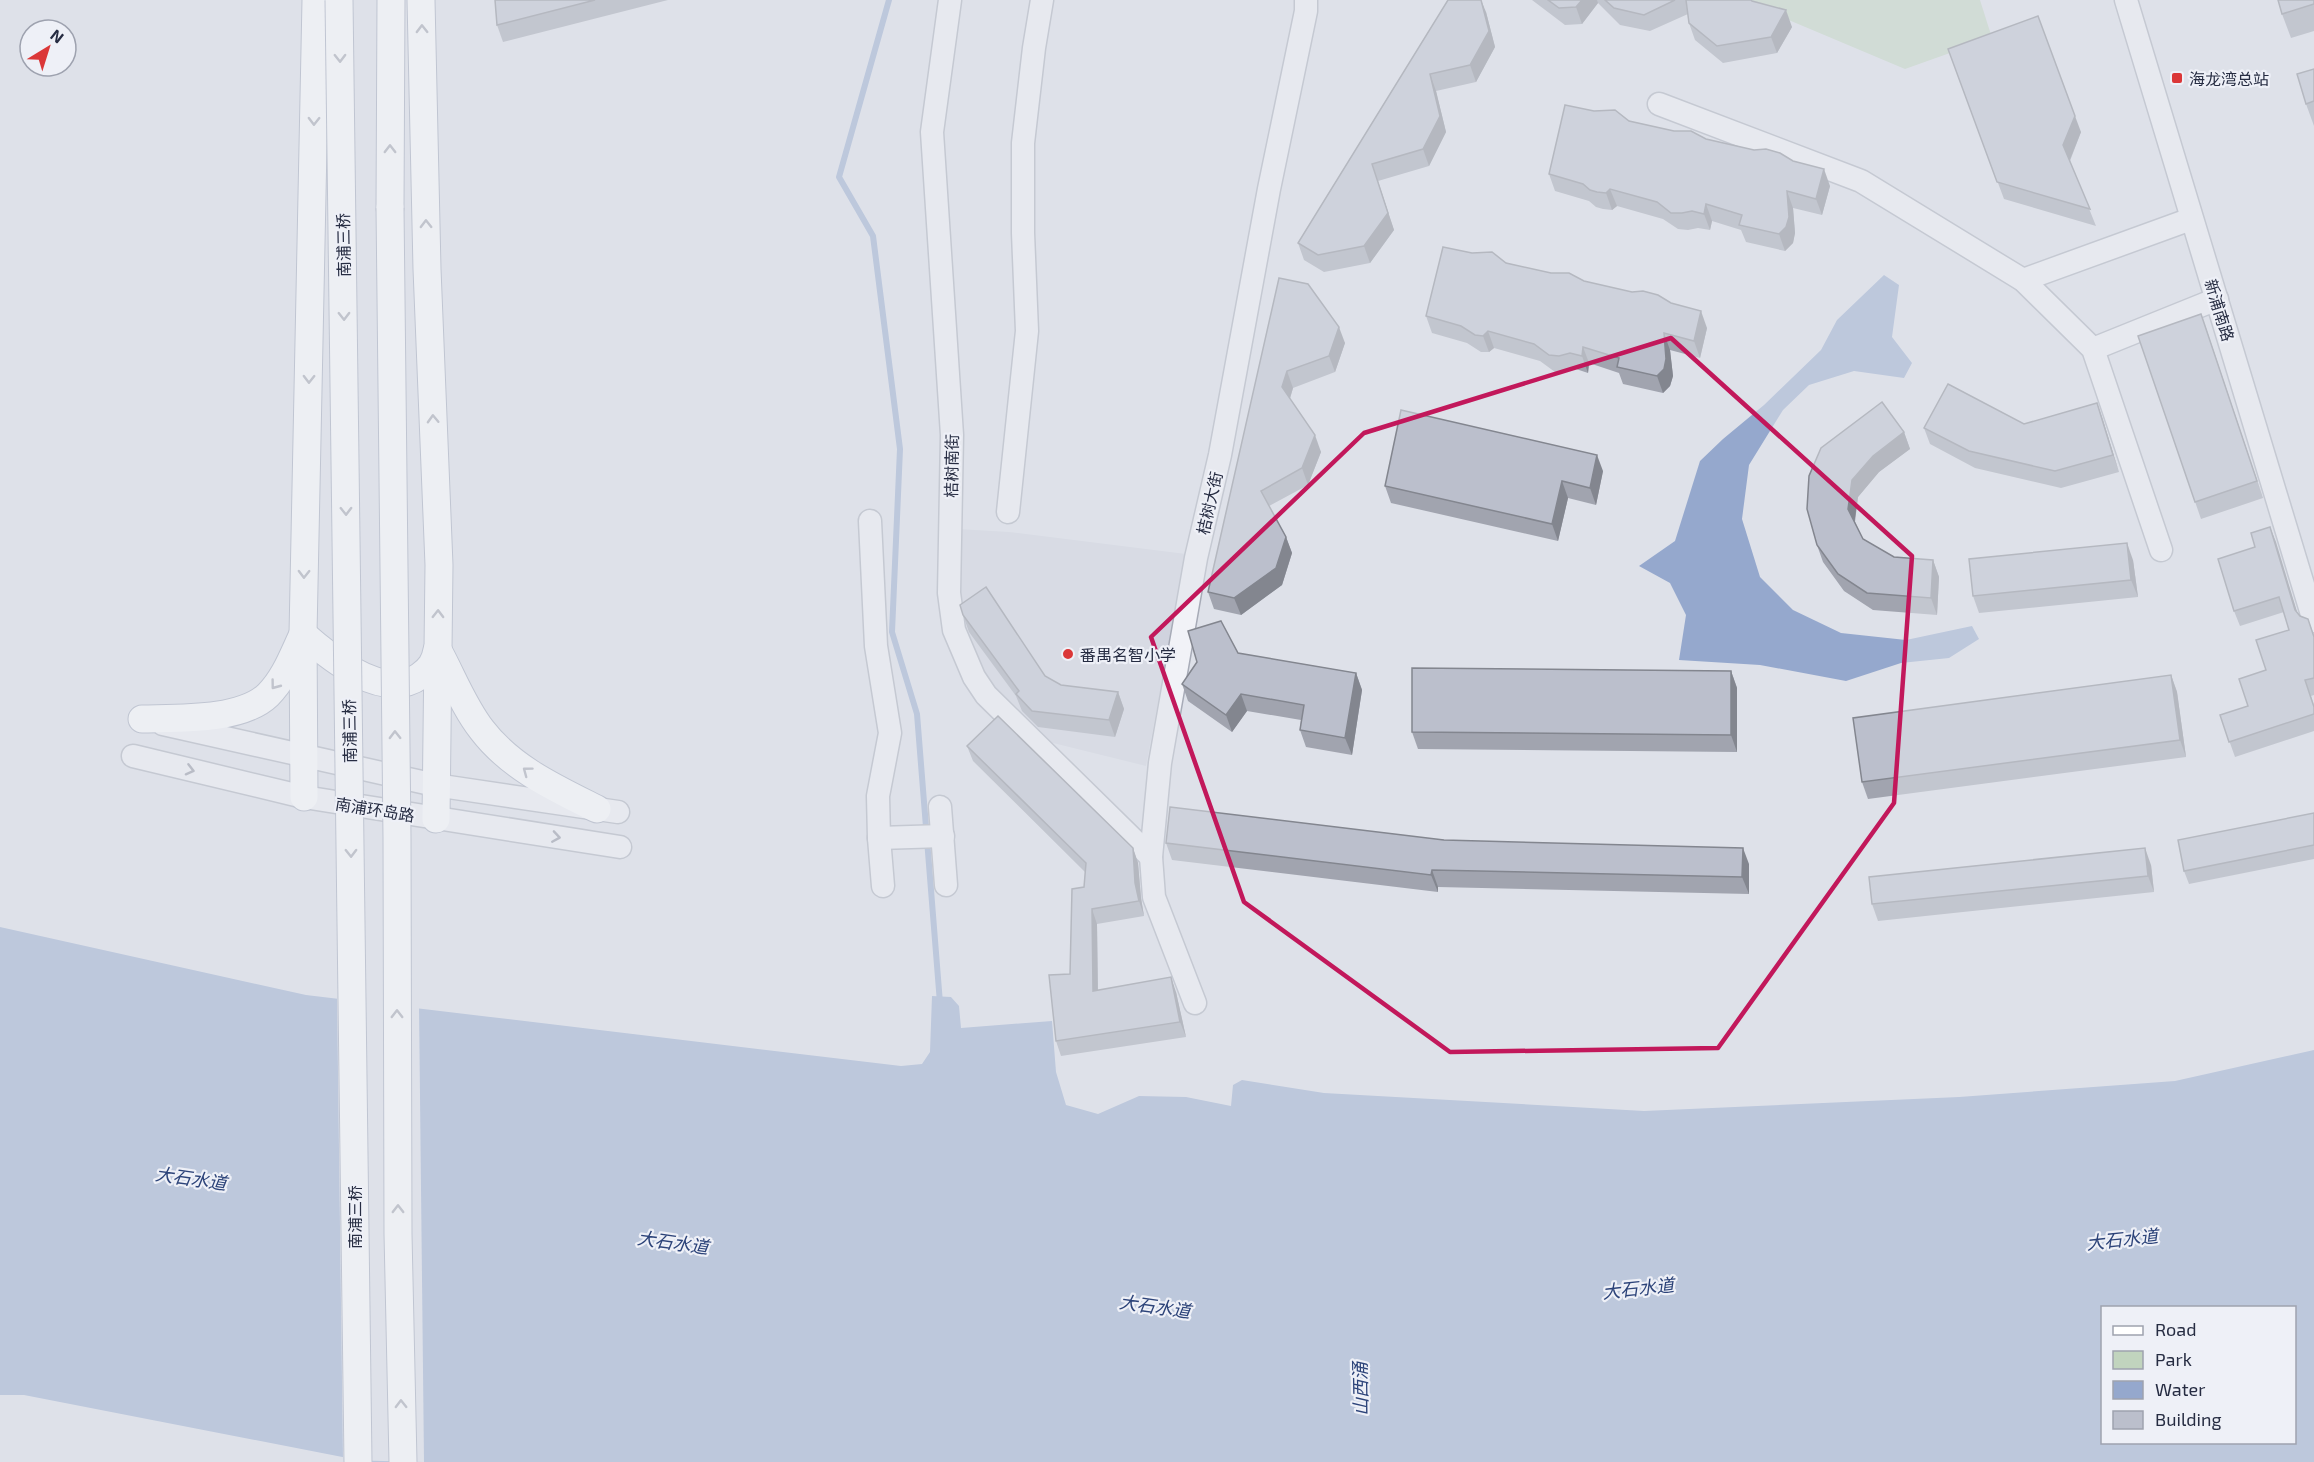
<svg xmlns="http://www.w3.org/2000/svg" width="2314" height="1462" font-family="'Exo 2','Noto Sans SC',sans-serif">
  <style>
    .built { fill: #d0d3de }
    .green { fill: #c1d4be }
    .water { fill: #95a8cd; fill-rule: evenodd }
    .pier { fill: #dee1e9 }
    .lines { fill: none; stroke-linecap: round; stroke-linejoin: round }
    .stream { stroke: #95a8cd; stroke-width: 6 }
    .minor-casing { stroke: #a7abb7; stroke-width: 25 }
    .major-casing { stroke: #9ca3b6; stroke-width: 29 }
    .minor { stroke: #f1f2f7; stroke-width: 22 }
    .major { stroke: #fff; stroke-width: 27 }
    .major-bridge-casing { stroke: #9ca3b6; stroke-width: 29; stroke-linecap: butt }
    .major-bridge { stroke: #fff; stroke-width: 27 }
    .wall { fill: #a1a4af }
    .shaded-wall { fill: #83868f }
    .building { fill: #bbbfcc; stroke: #83868f; stroke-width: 1.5 }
    .oneway { stroke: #9da0aa }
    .oneway2 { stroke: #8c8f9c }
    .marked { fill: none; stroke: #c2185b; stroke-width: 4.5; stroke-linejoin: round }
    .poi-dot { fill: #db3738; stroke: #eef0f7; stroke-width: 2 }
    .labels { text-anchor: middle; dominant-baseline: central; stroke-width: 4.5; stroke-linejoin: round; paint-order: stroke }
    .poi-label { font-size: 16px; fill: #262c42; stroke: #eef0f7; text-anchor: start }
    .street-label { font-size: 16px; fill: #262c42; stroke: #eef0f7 }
    .water-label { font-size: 18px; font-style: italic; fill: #2c4379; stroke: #eef0f7 }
  </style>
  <rect width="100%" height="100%" fill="#dee1e9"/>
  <path class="built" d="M 958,529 L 1009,532 L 1186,554 L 1146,766 L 1045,741 L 973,666 L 955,595 Z"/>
  <path class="green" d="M 1741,0 L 1980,0 L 1992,38 L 1905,69 Z"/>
  <g class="water">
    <path d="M 1884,275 L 1899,285 L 1892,337 L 1912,363 L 1904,378 L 1854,371 L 1809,385 L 1783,410 L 1749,465 L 1742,519 L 1760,577 L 1793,610 L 1841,633 L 1906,640 L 1972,626 L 1979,639 L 1949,658 L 1901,663 L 1846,681 L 1760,665 L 1679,660 L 1686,615 L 1670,583 L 1639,566 L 1675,541 L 1700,461 L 1723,439 L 1764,405 L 1821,350 L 1837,320 Z"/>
    <path d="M 0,927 L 306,995 L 901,1066 L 922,1064 L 930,1052 L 932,996 L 951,997 L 959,1006 L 961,1028 L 1052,1021 L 1056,1072 L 1066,1105 L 1098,1114 L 1139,1096 L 1186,1097 L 1231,1106 L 1233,1085 L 1242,1080 L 1324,1093 L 1644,1111 L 1959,1097 L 2175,1081 L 2314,1050 L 2314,1462 L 368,1462 L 24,1395 L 0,1395 ZM 2102,1308 L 2294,1308 L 2294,1442 L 2102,1442 Z"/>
  </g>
  <path class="pier" d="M 337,995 L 419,1005 L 424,1462 L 343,1460 Z"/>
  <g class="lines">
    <path class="stream" d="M 889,0 L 839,177 L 873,236 L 900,449 L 892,632 L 917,714 L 940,1003"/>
    <g class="minor-casing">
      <g id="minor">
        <path d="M 950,0 L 932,132 L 952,435 L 949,593 L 954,630 L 974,677 L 986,695 L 1151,857"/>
        <path d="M 2126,0 L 2314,621"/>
        <path d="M 1659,104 L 1861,181 L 2023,280 L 2093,349 L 2161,550"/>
        <path d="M 2023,280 L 2191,219"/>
        <path d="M 2093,349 L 2217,299"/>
        <path d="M 1008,512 L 1027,331 L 1023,233 L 1023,143 L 1034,48 L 1042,0"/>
        <path d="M 870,521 L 876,646 L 890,733 L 878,796 L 879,838 L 883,886"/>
        <path d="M 163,724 L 435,785 L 618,812"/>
        <path d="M 133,756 L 304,797 L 620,847"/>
        <path d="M 940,807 L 946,885"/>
        <path d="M 879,838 L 943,836"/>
        <path d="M 1195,1003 L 1154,897 L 1151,857 L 1160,763 L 1196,558 L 1220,455 L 1269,189 L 1306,11 L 1306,0"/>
      </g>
    </g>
    <g class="major-casing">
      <g id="major">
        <path d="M 421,0 L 427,269 L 439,565 L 436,819"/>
        <path d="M 390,208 L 391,0"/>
        <path d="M 439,652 C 453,678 464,707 482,730 C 511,768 555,788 597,809"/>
        <path d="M 142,719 C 178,718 241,721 268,695 C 285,678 293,655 303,634 C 329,657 383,702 420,676 C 430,669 435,662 437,650"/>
        <path d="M 304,797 L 303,634 L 316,0"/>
      </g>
    </g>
    <use href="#minor" class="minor"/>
    <use href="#major" class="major"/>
    <g class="major-bridge-casing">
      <g id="major-bridge">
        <path d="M 339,0 L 358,1462"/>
        <path d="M 390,208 L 397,837 L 398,1234 L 403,1462"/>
      </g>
    </g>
    <use href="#major-bridge" class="major-bridge"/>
  </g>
  <g class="wall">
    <path d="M 495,0 L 668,0 L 503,42 L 497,25 Z"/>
    <path d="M 1448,0 L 1486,12 L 1495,47 L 1476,82 L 1436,91 L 1446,132 L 1429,166 L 1378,181 L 1394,230 L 1370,263 L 1324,272 L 1304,260 L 1298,243 Z"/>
    <path d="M 1532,0 L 1751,0 L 1792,27 L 1777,53 L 1723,63 L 1695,40 L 1689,23 L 1688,14 L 1650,31 L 1620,25 L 1598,3 L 1582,24 L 1565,25 Z"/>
    <path d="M 2314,0 L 2314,31 L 2291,38 L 2282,14 Z"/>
    <path d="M 1948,49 L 2081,132 L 2070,161 L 2096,226 L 2004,199 Z"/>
    <path d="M 2314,69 L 2314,126 L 2306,104 Z"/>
    <path d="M 1629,121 L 1706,139 L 1830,186 L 1822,215 L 1793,208 L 1795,233 L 1793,243 L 1785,251 L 1746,242 L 1741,230 L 1712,221 L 1710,230 L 1698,228 L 1688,230 L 1678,229 L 1663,219 L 1617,206 L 1612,210 L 1603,209 L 1596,207 L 1589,201 L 1555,191 L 1549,174 Z"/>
    <path d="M 1506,263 L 1584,281 L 1707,328 L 1700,358 L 1670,350 L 1673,376 L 1670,386 L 1663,393 L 1623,384 L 1619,373 L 1589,363 L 1588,373 L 1576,369 L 1565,372 L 1555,372 L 1540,361 L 1494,348 L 1489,352 L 1481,352 L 1467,343 L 1432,333 L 1426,316 Z"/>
    <path d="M 1279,278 L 1345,343 L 1335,372 L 1293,388 L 1290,399 L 1321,452 L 1308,485 L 1269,506 L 1286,537 L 1292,553 L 1282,585 L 1241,615 L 1214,609 L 1208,592 Z"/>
    <path d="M 2201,314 L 2263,498 L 2201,519 L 2138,336 Z"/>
    <path d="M 2097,403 L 2119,472 L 2061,488 L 1975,468 L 1930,444 L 1924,428 L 2024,424 Z"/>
    <path d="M 1904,432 L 1910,449 L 1879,472 L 1858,497 L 1855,522 L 1863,539 L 1894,557 L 1933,560 L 1939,577 L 1937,615 L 1873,610 L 1844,591 L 1823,562 L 1817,545 Z"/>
    <path d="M 1603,471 L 1596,505 L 1568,498 L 1558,541 L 1391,503 L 1385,486 Z"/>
    <path d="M 2270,527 L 2297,612 L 2300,616 L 2308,619 L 2314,635 L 2314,695 L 2311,696 L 2314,705 L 2314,731 L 2235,757 L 2220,715 L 2248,706 L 2266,670 L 2289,630 L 2284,612 L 2240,626 L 2234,611 L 2255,547 Z"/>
    <path d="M 2133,560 L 2138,597 L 1979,613 L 1973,596 Z"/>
    <path d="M 963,615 L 1045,676 L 1061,685 L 1118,692 L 1124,709 L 1115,737 L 1038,727 L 1022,711 L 1016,696 L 969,632 Z"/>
    <path d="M 1238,653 L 1356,673 L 1362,690 L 1352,755 L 1306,747 L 1300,730 L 1301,720 L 1247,711 L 1232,732 L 1188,701 L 1182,684 L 1197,662 Z"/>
    <path d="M 1731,671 L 1737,688 L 1737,752 L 1418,749 L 1412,732 Z"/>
    <path d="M 2171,675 L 2177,692 L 2186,757 L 1868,799 L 1862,782 Z"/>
    <path d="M 967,746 L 1133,848 L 1138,863 L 1141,898 L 1144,916 L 1097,924 L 1098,990 L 1176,992 L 1186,1037 L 1061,1056 L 1056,1041 L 1070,974 L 1084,887 L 1085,872 L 973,761 Z"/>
    <path d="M 2314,813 L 2314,859 L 2189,884 L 2184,871 Z"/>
    <path d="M 1166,843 L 1749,864 L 1749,894 L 1438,887 L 1438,892 L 1172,860 Z"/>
    <path d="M 2151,865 L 2154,892 L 1878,921 L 1872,904 Z"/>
  </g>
  <g class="shaded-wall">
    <path d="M 1481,0 L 1486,12 L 1495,47 L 1476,82 L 1470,65 Z"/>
    <path d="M 1582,0 L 1597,0 L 1598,3 L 1582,24 L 1576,7 Z"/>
    <path d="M 1786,10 L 1792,27 L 1777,53 L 1771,37 Z"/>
    <path d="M 1430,74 L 1436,91 L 1446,132 L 1429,166 L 1423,149 Z"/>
    <path d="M 2075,116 L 2081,132 L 2069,162 L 2063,145 Z"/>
    <path d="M 1372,164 L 1394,230 L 1370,263 L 1364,246 Z"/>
    <path d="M 1824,169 L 1830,186 L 1822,215 L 1816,199 Z"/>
    <path d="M 1610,189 L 1617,206 L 1612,210 L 1606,193 Z"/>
    <path d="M 1787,191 L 1793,208 L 1795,233 L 1793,243 L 1785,251 L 1779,234 Z"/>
    <path d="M 1706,204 L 1712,221 L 1710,230 L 1704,214 Z"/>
    <path d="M 1701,311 L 1707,328 L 1700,358 L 1694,341 Z"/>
    <path d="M 2201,314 L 2207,331 L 2263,498 L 2257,481 Z"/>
    <path d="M 1339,327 L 1345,343 L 1335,372 L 1329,356 Z"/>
    <path d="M 1488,331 L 1494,348 L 1489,352 L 1483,336 Z"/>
    <path d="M 1664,333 L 1670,350 L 1673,376 L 1670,386 L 1663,393 L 1657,376 Z"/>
    <path d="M 1583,347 L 1589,363 L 1588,373 L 1582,356 Z"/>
    <path d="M 1287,371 L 1293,388 L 1288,404 L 1282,387 Z"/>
    <path d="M 2097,403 L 2103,420 L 2119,472 L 2113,455 Z"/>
    <path d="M 1904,432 L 1910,449 L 1879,472 L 1858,497 L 1854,525 L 1848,509 L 1852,480 L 1873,456 Z"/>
    <path d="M 1315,435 L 1321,452 L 1308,485 L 1302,468 Z"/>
    <path d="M 1597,455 L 1603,471 L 1596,505 L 1590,488 Z"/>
    <path d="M 1562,481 L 1568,498 L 1558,541 L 1552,524 Z"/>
    <path d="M 2270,527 L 2276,542 L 2301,625 L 2295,610 Z"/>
    <path d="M 1286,537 L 1292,553 L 1282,585 L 1241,615 L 1234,598 Z"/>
    <path d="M 2127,543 L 2133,560 L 2138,597 L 2131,580 Z"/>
    <path d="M 1933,560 L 1939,577 L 1937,615 L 1931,598 Z"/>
    <path d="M 1731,671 L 1737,688 L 1737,752 L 1731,735 Z"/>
    <path d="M 1356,673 L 1362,690 L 1352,755 L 1345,738 Z"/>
    <path d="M 2171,675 L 2177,692 L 2186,757 L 2180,740 Z"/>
    <path d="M 1118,692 L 1124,709 L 1115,737 L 1109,720 Z"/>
    <path d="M 1241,694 L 1247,711 L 1232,732 L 1226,715 Z"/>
    <path d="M 1133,848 L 1138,863 L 1141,898 L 1144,916 L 1139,901 L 1135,883 Z"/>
    <path d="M 1743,848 L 1749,864 L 1749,894 L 1742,877 Z"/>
    <path d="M 2145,848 L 2151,865 L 2154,892 L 2148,876 Z"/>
    <path d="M 1432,870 L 1438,887 L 1438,892 L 1431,875 Z"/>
    <path d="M 1092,909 L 1097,924 L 1098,1006 L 1093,991 Z"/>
    <path d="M 1171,977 L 1176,992 L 1186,1037 L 1180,1022 Z"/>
  </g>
  <g class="building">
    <path d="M 495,0 L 595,0 L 497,25 Z"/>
    <path d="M 1448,0 L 1481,0 L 1489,31 L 1470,65 L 1430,74 L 1440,116 L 1423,149 L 1372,164 L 1388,213 L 1364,246 L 1318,255 L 1298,243 Z"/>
    <path d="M 1548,0 L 1582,0 L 1576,7 L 1559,8 Z"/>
    <path d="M 1605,0 L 1675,0 L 1644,15 L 1614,8 Z"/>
    <path d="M 1686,0 L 1751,0 L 1752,1 L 1786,10 L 1771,37 L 1717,46 L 1689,23 Z"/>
    <path d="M 2278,0 L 2314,0 L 2314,4 L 2282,14 Z"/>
    <path d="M 2038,16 L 2075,116 L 2063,145 L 2090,209 L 1997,182 L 1948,49 Z"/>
    <path d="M 2314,69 L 2314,101 L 2306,104 L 2297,74 Z"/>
    <path d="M 1565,105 L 1594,111 L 1615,110 L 1629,121 L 1674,131 L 1691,131 L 1706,139 L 1754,150 L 1766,149 L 1780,153 L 1793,161 L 1824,169 L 1816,199 L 1787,191 L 1789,217 L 1786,227 L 1779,234 L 1739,225 L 1742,215 L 1706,204 L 1704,214 L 1692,211 L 1682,213 L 1671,213 L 1657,202 L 1610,189 L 1606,193 L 1597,192 L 1590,190 L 1583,184 L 1549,174 Z"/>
    <path d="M 1443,247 L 1472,253 L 1492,252 L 1506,263 L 1551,273 L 1569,273 L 1584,281 L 1632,292 L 1643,291 L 1658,295 L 1671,303 L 1701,311 L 1694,341 L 1664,333 L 1666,359 L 1664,369 L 1657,376 L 1617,367 L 1619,358 L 1583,347 L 1582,356 L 1570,353 L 1559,356 L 1549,355 L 1534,344 L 1488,331 L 1483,336 L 1475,335 L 1461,326 L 1426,316 Z"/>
    <path d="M 1279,278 L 1308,284 L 1339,327 L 1329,356 L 1287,371 L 1282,387 L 1315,435 L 1302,468 L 1261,491 L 1286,537 L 1276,568 L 1234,598 L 1208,592 Z"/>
    <path d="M 2201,314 L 2257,481 L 2195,502 L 2138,336 Z"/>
    <path d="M 1948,384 L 2024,424 L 2097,403 L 2113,455 L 2055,471 L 1969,451 L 1924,428 Z"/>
    <path d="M 1882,402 L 1904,432 L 1873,456 L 1852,480 L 1848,509 L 1863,539 L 1894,557 L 1933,560 L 1931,598 L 1867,593 L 1838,574 L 1817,545 L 1807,509 L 1809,476 L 1821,448 Z"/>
    <path d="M 1401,410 L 1597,455 L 1590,488 L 1562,481 L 1552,524 L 1385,486 Z"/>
    <path d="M 2270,527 L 2295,610 L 2300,616 L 2308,619 L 2314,637 L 2314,678 L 2305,680 L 2314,707 L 2314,714 L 2229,742 L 2220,715 L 2248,706 L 2239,679 L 2266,670 L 2256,640 L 2289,630 L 2279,597 L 2234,611 L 2218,559 L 2255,547 L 2251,533 Z"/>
    <path d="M 2127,543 L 2131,580 L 1973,596 L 1969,559 Z"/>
    <path d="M 986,587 L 1045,676 L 1061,685 L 1118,692 L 1109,720 L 1032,711 L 1016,694 L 1019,691 L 963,615 L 960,605 Z"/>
    <path d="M 1221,621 L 1238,653 L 1356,673 L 1345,738 L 1300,730 L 1304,705 L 1241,694 L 1226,715 L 1182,684 L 1197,662 L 1188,631 Z"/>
    <path d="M 1412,668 L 1731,671 L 1731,735 L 1412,732 Z"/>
    <path d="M 2171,675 L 2180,740 L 1862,782 L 1853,718 Z"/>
    <path d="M 998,716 L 1133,848 L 1135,883 L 1139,901 L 1092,909 L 1093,991 L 1171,977 L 1180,1022 L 1056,1041 L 1049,975 L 1070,974 L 1072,889 L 1084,887 L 1086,863 L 967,746 Z"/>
    <path d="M 1170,807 L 1444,840 L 1743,848 L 1742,877 L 1432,870 L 1431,875 L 1166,843 Z"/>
    <path d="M 2314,813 L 2314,845 L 2184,871 L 2178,840 Z"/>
    <path d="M 2145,848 L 2148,876 L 1872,904 L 1869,877 Z"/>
  </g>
  <defs><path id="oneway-chevron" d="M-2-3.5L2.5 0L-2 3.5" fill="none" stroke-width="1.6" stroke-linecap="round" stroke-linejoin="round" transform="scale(1.5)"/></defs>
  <g class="oneway">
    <use href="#oneway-chevron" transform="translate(422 29) rotate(-91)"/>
    <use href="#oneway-chevron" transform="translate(340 58) rotate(89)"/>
    <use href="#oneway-chevron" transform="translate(314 121) rotate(91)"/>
    <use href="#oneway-chevron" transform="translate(390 149) rotate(-90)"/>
    <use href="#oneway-chevron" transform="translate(426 224) rotate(-91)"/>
    <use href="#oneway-chevron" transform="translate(344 316) rotate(89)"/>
    <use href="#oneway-chevron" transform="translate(309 379) rotate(91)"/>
    <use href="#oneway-chevron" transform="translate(433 419) rotate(-92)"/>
    <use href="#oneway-chevron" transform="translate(346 511) rotate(89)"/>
    <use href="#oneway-chevron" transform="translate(304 574) rotate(91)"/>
    <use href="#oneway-chevron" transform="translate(438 614) rotate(-89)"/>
    <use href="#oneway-chevron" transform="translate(275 685) rotate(127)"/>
    <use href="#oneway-chevron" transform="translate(395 735) rotate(-91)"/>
    <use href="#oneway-chevron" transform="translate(527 771) rotate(-143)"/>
    <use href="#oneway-chevron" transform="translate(351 853) rotate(89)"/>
    <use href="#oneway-chevron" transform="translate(397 1014) rotate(-90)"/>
    <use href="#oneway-chevron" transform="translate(398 1209) rotate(-90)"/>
    <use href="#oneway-chevron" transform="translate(401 1404) rotate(-91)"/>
  </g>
  <g class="oneway2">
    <use href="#oneway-chevron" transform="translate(190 770) rotate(14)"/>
    <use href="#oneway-chevron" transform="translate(556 837) rotate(9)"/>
  </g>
  <path d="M0 0H2314V1462H0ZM 1671,338 L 1912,556 L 1894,803 L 1718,1048 L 1450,1052 L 1244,902 L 1151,637 L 1364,433 Z" fill="#dee1e9" fill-opacity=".55" fill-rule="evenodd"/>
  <path class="marked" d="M 1671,338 L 1912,556 L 1894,803 L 1718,1048 L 1450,1052 L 1244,902 L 1151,637 L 1364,433 Z"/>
  <g class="poi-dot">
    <rect x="2171" y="72" width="12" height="12" rx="3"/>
    <circle cx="1068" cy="654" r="6"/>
  </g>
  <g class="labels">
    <g class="poi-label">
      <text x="2189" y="78">海龙湾总站</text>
      <text x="1080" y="654">番禺名智小学</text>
    </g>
    <g class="street-label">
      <text transform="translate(343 245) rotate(-91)">南浦三桥</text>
      <text transform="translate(2220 310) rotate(73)">新浦南路</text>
      <text transform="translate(951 466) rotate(-89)">桔树南街</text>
      <text transform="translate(1209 503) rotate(-77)">桔树大街</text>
      <text transform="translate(349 731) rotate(-91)">南浦三桥</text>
      <text transform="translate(375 809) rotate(9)">南浦环岛路</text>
      <text transform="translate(354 1217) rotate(-90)">南浦三桥</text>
    </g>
    <g class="water-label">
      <text transform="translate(191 1178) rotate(8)">大石水道</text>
      <text transform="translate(2122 1239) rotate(-6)">大石水道</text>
      <text transform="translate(673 1242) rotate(8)">大石水道</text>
      <text transform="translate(1638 1288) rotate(-6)">大石水道</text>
      <text transform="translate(1155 1306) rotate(8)">大石水道</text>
      <text transform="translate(1360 1389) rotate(-91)">山西涌</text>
    </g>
  </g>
  <rect x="2101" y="1306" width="195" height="138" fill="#eef0f7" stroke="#9ea2af" stroke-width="1.5"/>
  <rect x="2113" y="1326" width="30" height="9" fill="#ffffff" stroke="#9ea2af" stroke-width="1.5"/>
  <text x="2155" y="1336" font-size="18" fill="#262c42">Road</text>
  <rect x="2113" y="1351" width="30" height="18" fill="#c1d4be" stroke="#9ea2af" stroke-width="1.5"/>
  <text x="2155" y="1366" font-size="18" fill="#262c42">Park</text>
  <rect x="2113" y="1381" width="30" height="18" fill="#95a8cd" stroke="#9ea2af" stroke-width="1.5"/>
  <text x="2155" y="1396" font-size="18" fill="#262c42">Water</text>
  <rect x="2113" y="1411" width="30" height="18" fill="#bbbfcc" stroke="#9ea2af" stroke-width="1.5"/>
  <text x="2155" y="1426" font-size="18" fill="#262c42">Building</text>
  <g transform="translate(48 48) rotate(38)"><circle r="28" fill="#eef0f7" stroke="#9ea2af" stroke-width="1.5"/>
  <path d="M0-4.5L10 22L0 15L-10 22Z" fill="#db3738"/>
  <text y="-9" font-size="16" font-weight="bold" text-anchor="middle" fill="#262c42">N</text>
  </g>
</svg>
